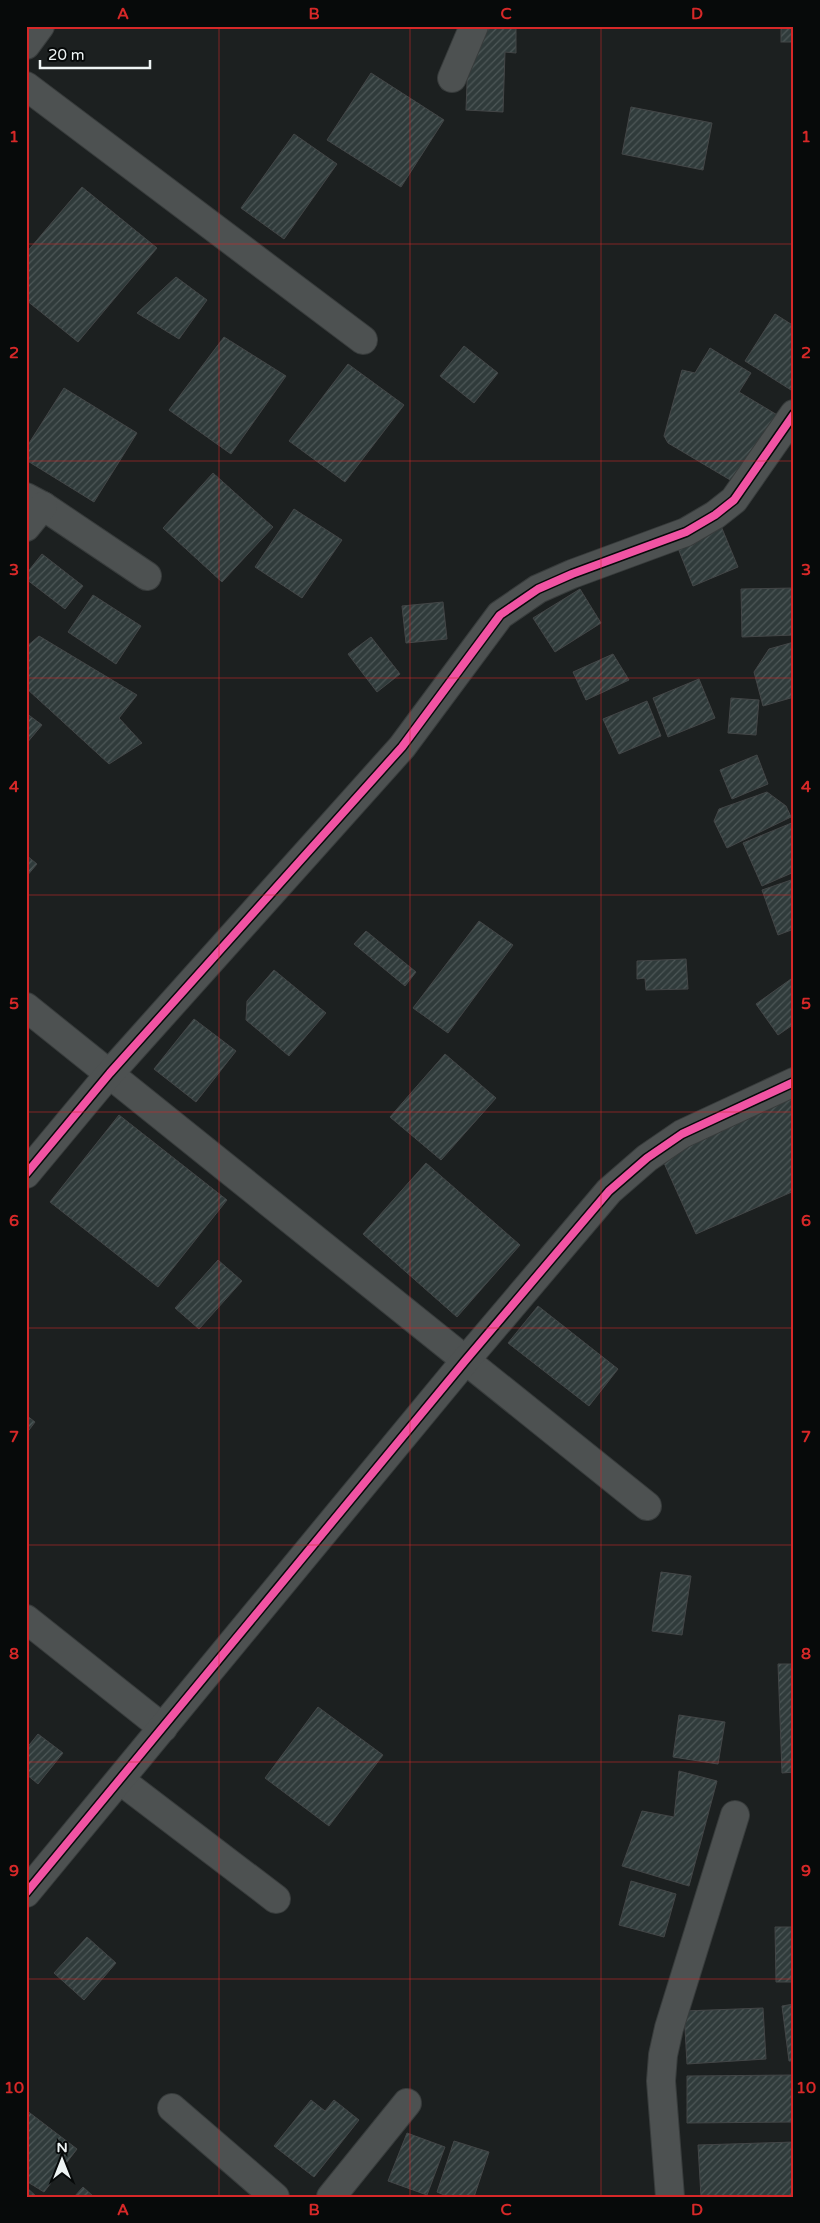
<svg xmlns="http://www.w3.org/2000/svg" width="820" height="2223" font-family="'Varela Round',sans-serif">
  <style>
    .building { fill: url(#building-hatch); stroke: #434647 }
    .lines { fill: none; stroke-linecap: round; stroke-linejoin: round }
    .minor-casing { stroke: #383c3c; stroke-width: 30 }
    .minor { stroke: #4d5151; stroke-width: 28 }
    .cycleway-casing { stroke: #070a0a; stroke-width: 11 }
    .cycleway { stroke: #f153a3; stroke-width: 8 }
    .grid { fill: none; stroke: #d62828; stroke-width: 1; stroke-opacity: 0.55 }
    .neatline { fill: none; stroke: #d62828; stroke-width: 2 }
    .grid-label { font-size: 16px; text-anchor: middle; font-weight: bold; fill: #d62828 }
  </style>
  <defs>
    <pattern id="building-hatch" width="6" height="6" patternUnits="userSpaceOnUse" patternTransform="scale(1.25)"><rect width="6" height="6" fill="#303b3b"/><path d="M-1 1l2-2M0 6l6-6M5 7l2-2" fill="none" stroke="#4e5858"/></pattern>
  </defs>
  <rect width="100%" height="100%" fill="#1c2020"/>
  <g class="building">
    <path d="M 484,26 L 516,26 L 516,53 L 505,52 L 503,112 L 466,110 L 468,57 Z"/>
    <rect x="781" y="26" width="13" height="16"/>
    <path d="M 371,73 L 444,120 L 401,187 L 327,140 Z"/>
    <path d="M 631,107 L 712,123 L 703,170 L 622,154 Z"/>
    <path d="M 294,134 L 337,164 L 284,239 L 241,208 Z"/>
    <path d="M 82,187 L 157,248 L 78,342 L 26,300 L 26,253 Z"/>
    <path d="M 176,277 L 207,300 L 179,339 L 137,313 Z"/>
    <path d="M 775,314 L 794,326 L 794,386 L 791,390 L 745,361 Z"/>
    <path d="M 224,337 L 286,376 L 231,454 L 169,410 Z"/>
    <path d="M 464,346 L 498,373 L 474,403 L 440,376 Z"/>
    <path d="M 710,348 L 751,373 L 739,392 L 779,416 L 737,484 L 668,443 L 664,436 L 682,370 L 695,373 Z"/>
    <path d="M 348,364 L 404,405 L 345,482 L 289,441 Z"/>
    <path d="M 64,388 L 137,433 L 94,502 L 26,460 L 26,448 Z"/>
    <path d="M 213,473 L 273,527 L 222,582 L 163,528 Z"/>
    <path d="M 294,509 L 342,540 L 302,598 L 255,567 Z"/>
    <path d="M 721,526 L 738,567 L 693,586 L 676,543 Z"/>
    <path d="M 42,554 L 83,586 L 65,609 L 26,579 L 26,574 Z"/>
    <path d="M 794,588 L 794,635 L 742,637 L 741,589 Z"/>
    <path d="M 580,589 L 601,623 L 555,652 L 533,618 Z"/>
    <path d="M 93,595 L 141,626 L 116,664 L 68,632 Z"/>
    <path d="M 443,602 L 447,639 L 406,643 L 402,606 Z"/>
    <path d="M 39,636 L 137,695 L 119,718 L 142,743 L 109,764 L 26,688 L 26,647 Z"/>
    <path d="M 371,637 L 400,674 L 377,692 L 348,654 Z"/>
    <path d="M 794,642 L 794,697 L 763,706 L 754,672 L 769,649 Z"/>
    <path d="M 613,654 L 629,680 L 586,700 L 573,672 Z"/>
    <path d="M 699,679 L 715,718 L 668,737 L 653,698 Z"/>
    <path d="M 731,698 L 759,700 L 756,735 L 728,733 Z"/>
    <path d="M 647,701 L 661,736 L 619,754 L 603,719 Z"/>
    <path d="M 26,713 L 42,725 L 26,744 Z"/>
    <path d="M 757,755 L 768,784 L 732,799 L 720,770 Z"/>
    <path d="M 767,792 L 786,806 L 791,817 L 727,848 L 714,821 L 719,809 Z"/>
    <path d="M 794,822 L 794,872 L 762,886 L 743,843 Z"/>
    <path d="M 26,855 L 37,864 L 26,877 Z"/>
    <path d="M 794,879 L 794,929 L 778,935 L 762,890 Z"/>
    <path d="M 479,921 L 513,945 L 448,1033 L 413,1008 Z"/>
    <path d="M 366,931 L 416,972 L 405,986 L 354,944 Z"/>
    <path d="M 686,959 L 688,989 L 646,990 L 645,978 L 637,979 L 637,961 Z"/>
    <path d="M 274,970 L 326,1013 L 289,1056 L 246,1020 L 247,1001 Z"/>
    <path d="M 791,979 L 794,982 L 794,1024 L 778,1035 L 756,1004 Z"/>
    <path d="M 194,1019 L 236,1051 L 196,1102 L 154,1069 Z"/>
    <path d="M 445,1054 L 496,1098 L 441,1160 L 390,1117 Z"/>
    <path d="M 794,1095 L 794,1191 L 696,1234 L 660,1154 Z"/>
    <path d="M 119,1115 L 227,1200 L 158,1287 L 50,1202 Z"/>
    <path d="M 426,1163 L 520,1245 L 457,1317 L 363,1234 Z"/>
    <path d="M 218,1260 L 242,1281 L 199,1329 L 175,1308 Z"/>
    <path d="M 538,1306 L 618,1369 L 589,1406 L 508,1343 Z"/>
    <path d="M 26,1415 L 35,1422 L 26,1434 Z"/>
    <path d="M 661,1572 L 691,1576 L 682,1635 L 652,1631 Z"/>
    <path d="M 778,1664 L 794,1664 L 794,1772 L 782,1773 Z"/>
    <path d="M 318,1707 L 383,1755 L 329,1826 L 265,1778 Z"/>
    <path d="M 679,1715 L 725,1722 L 718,1764 L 673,1757 Z"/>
    <path d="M 38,1734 L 63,1753 L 38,1784 L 26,1774 L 26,1749 Z"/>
    <path d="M 679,1771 L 717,1781 L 689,1886 L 622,1866 L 642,1811 L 674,1817 Z"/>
    <path d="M 631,1881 L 676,1894 L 664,1937 L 619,1925 Z"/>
    <path d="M 775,1927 L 794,1927 L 794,1982 L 776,1982 Z"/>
    <path d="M 87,1937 L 116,1963 L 84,2000 L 54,1973 Z"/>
    <path d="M 794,2004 L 794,2061 L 789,2061 L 782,2006 Z"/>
    <path d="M 763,2008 L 766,2059 L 687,2064 L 684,2011 Z"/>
    <path d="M 794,2075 L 794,2122 L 687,2123 L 687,2076 Z"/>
    <path d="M 311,2100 L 325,2111 L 334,2100 L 359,2120 L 314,2177 L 274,2146 Z"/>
    <path d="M 26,2110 L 77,2149 L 44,2192 L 26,2181 Z"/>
    <path d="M 407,2133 L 445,2147 L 427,2195 L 388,2181 Z"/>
    <path d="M 454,2141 L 489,2152 L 474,2197 L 449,2197 L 437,2192 Z"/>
    <path d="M 794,2142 L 794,2197 L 701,2197 L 698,2145 Z"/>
    <path d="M 26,2187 L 37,2197 L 26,2197 Z"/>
    <path d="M 83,2187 L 94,2197 L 74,2197 Z"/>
  </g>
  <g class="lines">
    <g class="minor-casing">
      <g id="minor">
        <path d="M 26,45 L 40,26"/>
        <path d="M 452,78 L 474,26"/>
        <path d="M 26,86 L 363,340"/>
        <path d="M 26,497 L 43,506 L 147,576"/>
        <path d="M 26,527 L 43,506"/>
        <path d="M 26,1007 L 647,1506"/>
        <path d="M 26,1174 L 110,1073 L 402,747 L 500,615 L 538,589 L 572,574 L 686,532 L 715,515 L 734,500 L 794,414"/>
        <path d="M 26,1619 L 163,1728"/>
        <path d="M 120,1780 L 276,1899"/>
        <path d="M 26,1893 L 465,1361 L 609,1191 L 647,1158 L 682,1134 L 794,1082"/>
        <path d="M 172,2108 L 275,2197"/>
        <path d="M 331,2197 L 407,2103"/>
        <path d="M 670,2197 L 661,2081 L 663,2055 L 669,2028 L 735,1815"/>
      </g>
    </g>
    <use href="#minor" class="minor"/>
    <g class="cycleway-casing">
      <g id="cycleway">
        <path d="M 26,1174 L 110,1073 L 402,747 L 500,615 L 538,589 L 572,574 L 686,532 L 715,515 L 734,500 L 794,414"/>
        <path d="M 26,1893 L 465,1361 L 609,1191 L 647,1158 L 682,1134 L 794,1082"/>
      </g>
    </g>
    <use href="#cycleway" class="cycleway"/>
  </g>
  <path class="grid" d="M 219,26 L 219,2197M 410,26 L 410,2197M 601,26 L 601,2197M 26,244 L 794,244M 26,461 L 794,461M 26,678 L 794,678M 26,895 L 794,895M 26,1112 L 794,1112M 26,1328 L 794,1328M 26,1545 L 794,1545M 26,1762 L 794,1762M 26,1979 L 794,1979"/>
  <rect width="820" height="2223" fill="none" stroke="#070a0a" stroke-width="55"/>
  <g transform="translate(62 2160)" stroke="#070a0a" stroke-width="4" paint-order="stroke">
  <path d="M0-4L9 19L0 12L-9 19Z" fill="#eef4f4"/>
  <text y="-8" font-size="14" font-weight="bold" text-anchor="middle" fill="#eef4f4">N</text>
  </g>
  <path d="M40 60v8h110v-8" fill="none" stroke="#eef4f4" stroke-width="2.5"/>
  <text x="48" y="60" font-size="15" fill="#eef4f4" stroke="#070a0a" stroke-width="4" paint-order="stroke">20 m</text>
  <rect x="28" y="28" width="764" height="2168" class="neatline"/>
  <g class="grid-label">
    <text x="123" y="19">A</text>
    <text x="314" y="19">B</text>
    <text x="506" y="19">C</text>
    <text x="697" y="19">D</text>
    <text x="14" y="142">1</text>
    <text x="806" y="142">1</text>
    <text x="14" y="358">2</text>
    <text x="806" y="358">2</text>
    <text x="14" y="575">3</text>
    <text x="806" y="575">3</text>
    <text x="14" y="792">4</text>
    <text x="806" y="792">4</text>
    <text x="14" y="1009">5</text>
    <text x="806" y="1009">5</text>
    <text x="14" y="1226">6</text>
    <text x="806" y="1226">6</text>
    <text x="14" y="1442">7</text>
    <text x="806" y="1442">7</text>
    <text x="14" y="1659">8</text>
    <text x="806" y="1659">8</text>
    <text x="14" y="1876">9</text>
    <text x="806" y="1876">9</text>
    <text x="14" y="2093">10</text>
    <text x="806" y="2093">10</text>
    <text x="123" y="2215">A</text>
    <text x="314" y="2215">B</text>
    <text x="506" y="2215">C</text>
    <text x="697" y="2215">D</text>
  </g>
</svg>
